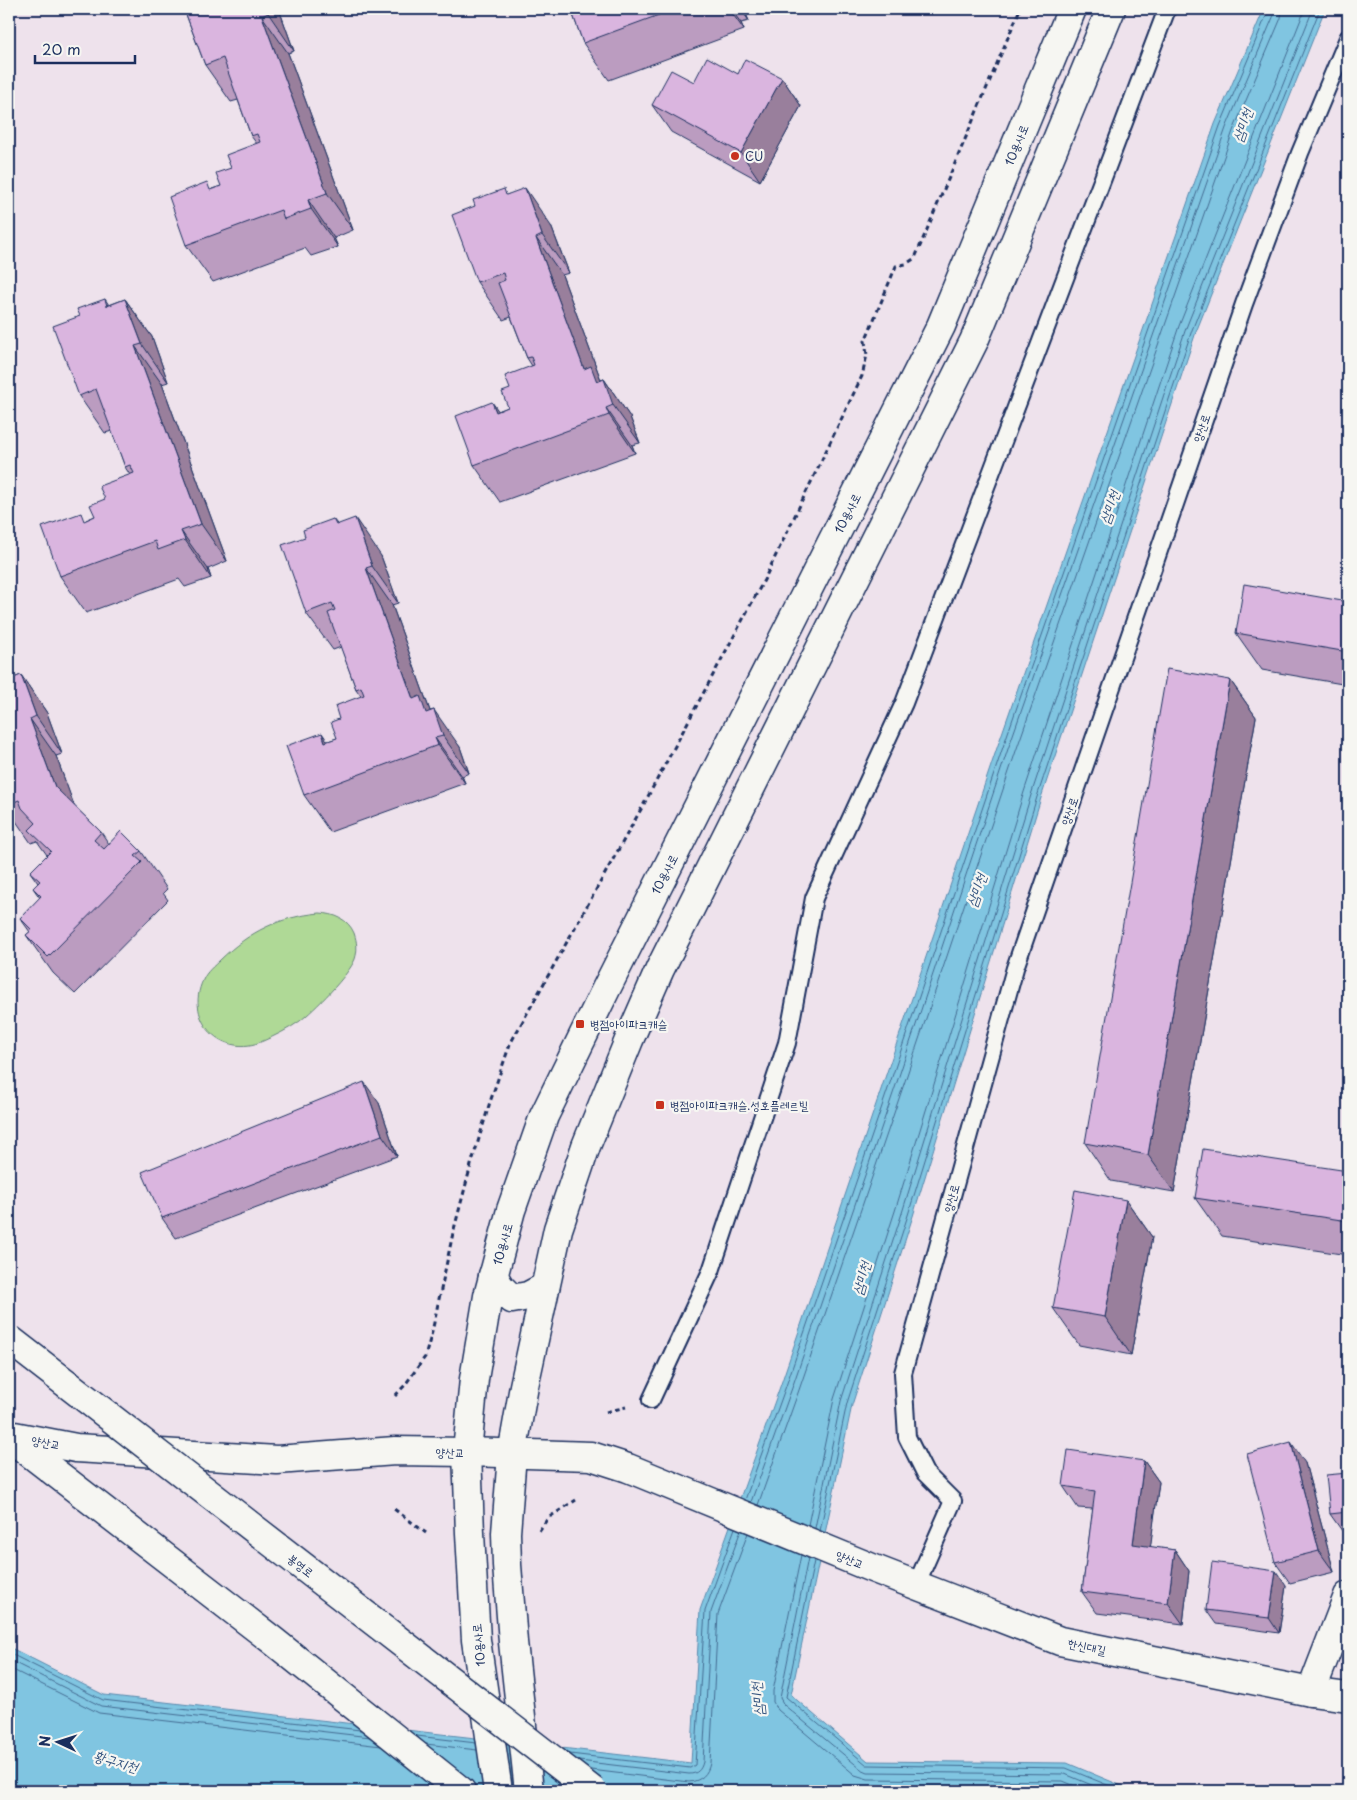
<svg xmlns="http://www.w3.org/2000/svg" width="1357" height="1800" font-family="'Playpen Sans','Poor Story',sans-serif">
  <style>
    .green { fill: #afd996; stroke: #65847a }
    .water { fill: #80c5e1; stroke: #5889ad }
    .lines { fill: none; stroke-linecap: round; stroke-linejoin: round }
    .shore { stroke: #436b92; stroke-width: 1 }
    .lane-casing { stroke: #1b2f5e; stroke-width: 20 }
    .street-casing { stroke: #1b2f5e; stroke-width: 31 }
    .secondary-casing { stroke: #1b2f5e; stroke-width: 31 }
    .highway-casing { stroke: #1b2f5e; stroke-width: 31 }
    .path { stroke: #1b2f5e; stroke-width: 3; stroke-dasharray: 5 4; stroke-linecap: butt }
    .lane { stroke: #f6f6f2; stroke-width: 16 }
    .street { stroke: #f6f6f2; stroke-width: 28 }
    .secondary { stroke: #f6f6f2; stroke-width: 28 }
    .highway { stroke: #f6f6f2; stroke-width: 28 }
    .highway-bridge-casing { stroke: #1b2f5e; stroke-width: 31; stroke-linecap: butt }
    .highway-bridge { stroke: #f6f6f2; stroke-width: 28 }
    .wall { fill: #bb9cc0; stroke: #1b2f5e }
    .shaded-wall { fill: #997f9c; stroke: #1b2f5e }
    .building { fill: #dab5df; stroke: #1b2f5e }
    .poi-dot { fill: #c8321e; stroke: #f6f6f2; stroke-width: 2 }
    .labels { text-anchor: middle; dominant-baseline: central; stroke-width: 4.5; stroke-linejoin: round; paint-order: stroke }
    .street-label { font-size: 12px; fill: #1b2f5e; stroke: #f6f6f2 }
    .poi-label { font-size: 12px; fill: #1b2f5e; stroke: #f6f6f2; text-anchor: start }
    .water-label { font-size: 14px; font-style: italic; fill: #34547f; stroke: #f6f6f2 }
  </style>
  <rect width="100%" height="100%" fill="#eee2ec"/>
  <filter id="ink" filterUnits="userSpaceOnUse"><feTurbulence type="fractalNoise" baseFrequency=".02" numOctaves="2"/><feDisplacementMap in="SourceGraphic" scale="10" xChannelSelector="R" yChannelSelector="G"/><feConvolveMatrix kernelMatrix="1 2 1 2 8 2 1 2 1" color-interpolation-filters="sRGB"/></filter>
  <g filter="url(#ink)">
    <path class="green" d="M 320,913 C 335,914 348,919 354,933 C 357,942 358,950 355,959 C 349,975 314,1010 300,1021 C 289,1029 275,1036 263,1041 C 223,1059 184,1021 203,980 C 206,972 214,966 220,960 C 250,931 279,917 320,913 Z"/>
    <path class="water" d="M 1264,9 L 1325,9 L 1196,332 L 1041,798 L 913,1216 L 852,1405 L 791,1695 L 868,1761 L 1067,1763 L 1134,1791 L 9,1791 L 9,1647 L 104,1695 L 691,1763 L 700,1610 L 781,1384 L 998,745 L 1215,124 Z"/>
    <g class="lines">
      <g class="shore">
        <path d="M 745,1500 L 786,1386 L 891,1080 L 1003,747 L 1220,126 L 1269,9"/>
        <path d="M 751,1502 L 792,1388 L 897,1082 L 1008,749 L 1226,128 L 1274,15 L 1275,9"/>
        <path d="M 758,1505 L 799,1390 L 904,1084 L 1016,751 L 1233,131 L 1281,18 L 1282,9"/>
        <path d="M 808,1525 L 834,1399 L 895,1211 L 1024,792 L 1179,326 L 1305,9"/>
        <path d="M 815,1528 L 841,1401 L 902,1213 L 1031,795 L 1186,328 L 1313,9"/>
        <path d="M 820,1531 L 847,1403 L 908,1215 L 1037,797 L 1192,330 L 1320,9"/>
        <path d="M 801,1555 L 773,1691 L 773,1702 L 778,1710 L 855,1775 L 868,1779 L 1063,1781 L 1087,1791"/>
        <path d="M 808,1558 L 780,1698 L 784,1705 L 861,1769 L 868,1772 L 1065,1774 L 1106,1791"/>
        <path d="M 814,1561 L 786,1697 L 867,1765 L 1066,1768 L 1122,1791"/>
        <path d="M 9,1653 L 103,1700 L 360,1730"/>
        <path d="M 9,1660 L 101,1706 L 370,1737"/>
        <path d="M 9,1668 L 99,1713 L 381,1746"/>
        <path d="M 417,1736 L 476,1743"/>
        <path d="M 426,1744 L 477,1750"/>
        <path d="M 570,1754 L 690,1768 L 695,1765 L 705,1611 L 735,1528"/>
        <path d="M 579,1761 L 689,1774 C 697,1774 701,1770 703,1762 L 711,1612 L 741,1530"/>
        <path d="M 591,1770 L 689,1782 C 701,1781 708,1774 710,1763 L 718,1614 L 748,1533"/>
      </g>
      <g class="lane-casing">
        <g id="lane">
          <path d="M 651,1400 L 711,1271 L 787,1043 L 814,898 L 904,703 L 1167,9"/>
          <path d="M 916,1585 L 953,1501 L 925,1473 L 907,1437 L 903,1373 L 1015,968 L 1244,304 L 1300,153 L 1348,38"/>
        </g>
      </g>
      <g class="street-casing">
        <path id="street" d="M 1311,1692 L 1348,1596"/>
      </g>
      <g class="secondary-casing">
        <g id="secondary">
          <path d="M 493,1275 L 500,1287 L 512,1299 L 528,1296 L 545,1287"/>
          <path d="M 9,1435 L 76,1448 L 277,1460 L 395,1451 L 467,1452 L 591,1456 L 628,1468 L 872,1568 L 1060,1641 L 1311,1692 L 1348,1697"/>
          <path d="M 498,1791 L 476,1640 L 470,1533 L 467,1452 L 474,1379 L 488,1296 L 511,1210 L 544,1116 L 606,989 L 941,326 L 1072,9"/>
          <path d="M 529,1791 L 513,1642 L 507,1565 L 506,1533 L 512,1454 L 524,1386 L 558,1229 L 586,1146 L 629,1040 L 660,969 L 974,341 L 1111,9"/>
        </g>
      </g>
      <g class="highway-casing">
        <path id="highway" d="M 9,1437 L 272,1640 L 461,1791"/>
      </g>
      <g class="path">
        <path d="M 395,1396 L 405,1385 L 425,1357 L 432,1332 L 453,1233 L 471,1165 L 490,1102 L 510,1044 L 645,802 L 764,580 L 862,376 L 867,355 L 865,341 L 896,266 L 906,264 L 915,258 L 1020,9"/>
        <path d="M 606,1412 L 626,1407"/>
        <path d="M 394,1509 L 426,1533"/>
        <path d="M 539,1531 L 548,1518 L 576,1500"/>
      </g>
      <use href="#lane" class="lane"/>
      <use href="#street" class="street"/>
      <use href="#secondary" class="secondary"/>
      <use href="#highway" class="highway"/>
      <g class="highway-bridge-casing">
        <path id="highway-bridge" d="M 9,1339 L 593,1791"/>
      </g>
      <use href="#highway-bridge" class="highway-bridge"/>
    </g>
    <g class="wall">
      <path d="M 184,9 L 279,9 L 294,51 L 288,53 L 353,230 L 334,238 L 338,247 L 311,256 L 305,248 L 213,282 L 186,245 L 212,189 L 221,186 L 231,168 L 257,144 L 251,136 L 238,100 L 231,102 L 205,65 Z"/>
      <path d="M 571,9 L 744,9 L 749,21 L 741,23 L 744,30 L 609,80 L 583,43 Z"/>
      <path d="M 738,74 L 782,78 L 801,106 L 760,181 L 671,132 L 652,105 L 694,82 Z"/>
      <path d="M 508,194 L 551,226 L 569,273 L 562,275 L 601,380 L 604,379 L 630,417 L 640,443 L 632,445 L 635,453 L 500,502 L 474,465 L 498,411 L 508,407 L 510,389 L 532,366 L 527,358 L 511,317 L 503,320 L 477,282 Z"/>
      <path d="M 105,299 L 109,305 L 125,299 L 152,337 L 168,382 L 162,384 L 227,561 L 208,569 L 211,578 L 185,587 L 179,579 L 86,613 L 60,576 L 86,520 L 95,516 L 105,499 L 130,475 L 125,467 L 112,431 L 105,433 L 79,396 L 80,316 Z"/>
      <path d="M 333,519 L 337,524 L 381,556 L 398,603 L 392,605 L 430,711 L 460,747 L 469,773 L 462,776 L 465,783 L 330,832 L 304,795 L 328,741 L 337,738 L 339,719 L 361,696 L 356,689 L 341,647 L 333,650 L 306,613 L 305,537 Z"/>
      <path d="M 1348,602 L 1348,685 L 1262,670 L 1236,633 Z"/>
      <path d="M 21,675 L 47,713 L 62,754 L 56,756 L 74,806 L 101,832 L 109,844 L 141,851 L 167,889 L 163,893 L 168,900 L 75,994 L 53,973 L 26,935 L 30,932 L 20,918 L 40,898 L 33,888 L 38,883 L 30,872 L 47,855 L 37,841 L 31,843 L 9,811 L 9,680 Z"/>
      <path d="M 1230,680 L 1256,717 L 1174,1192 L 1111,1181 L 1085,1143 Z"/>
      <path d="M 379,1103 L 397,1156 L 176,1238 L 162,1218 Z"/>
      <path d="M 1348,1171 L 1348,1255 L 1222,1236 L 1195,1198 Z"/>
      <path d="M 1126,1200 L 1152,1237 L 1131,1355 L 1079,1345 L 1053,1308 Z"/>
      <path d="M 1144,1461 L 1159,1482 L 1150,1547 L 1175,1550 L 1189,1571 L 1183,1624 L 1097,1613 L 1082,1592 L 1093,1509 L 1078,1508 L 1063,1486 Z"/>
      <path d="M 1305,1463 L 1334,1572 L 1290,1583 L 1275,1562 Z"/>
      <path d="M 1348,1473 L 1348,1535 L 1345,1535 L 1330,1514 Z"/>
      <path d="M 1286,1586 L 1279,1633 L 1216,1624 L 1206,1610 Z"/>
    </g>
    <g class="shaded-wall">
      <path d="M 266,9 L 279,9 L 294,51 L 268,13 Z"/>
      <path d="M 729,9 L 731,9 L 741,23 L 744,30 Z"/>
      <path d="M 741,9 L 744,9 L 749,21 Z"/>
      <path d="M 262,16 L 288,53 L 353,230 L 327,193 Z"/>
      <path d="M 782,78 L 801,106 L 760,181 L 741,153 Z"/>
      <path d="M 525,188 L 551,226 L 569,273 L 542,235 Z"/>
      <path d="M 308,200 L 334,238 L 338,247 L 311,209 Z"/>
      <path d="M 536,238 L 562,275 L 601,380 L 604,379 L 630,417 L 640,443 L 613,405 L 584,369 Z"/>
      <path d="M 125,299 L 152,337 L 168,382 L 142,344 Z"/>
      <path d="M 135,346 L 162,384 L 227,561 L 201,524 Z"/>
      <path d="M 492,402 L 519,440 L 496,412 Z"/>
      <path d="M 606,408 L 632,445 L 635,453 L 609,415 Z"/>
      <path d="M 355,518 L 381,556 L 398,603 L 372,566 Z"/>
      <path d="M 181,531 L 208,569 L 211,578 L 185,540 Z"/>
      <path d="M 366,568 L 392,605 L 430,711 L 434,710 L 460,747 L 469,773 L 443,736 L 413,699 Z"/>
      <path d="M 21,675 L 47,713 L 62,754 L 36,716 Z"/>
      <path d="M 1230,680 L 1256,717 L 1174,1192 L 1148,1155 Z"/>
      <path d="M 30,719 L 56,756 L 81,824 L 55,787 Z"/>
      <path d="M 322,733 L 348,771 L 325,742 Z"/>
      <path d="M 435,738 L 462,776 L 465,783 L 438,745 Z"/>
      <path d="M 364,1082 L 379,1103 L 397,1156 L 382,1135 Z"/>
      <path d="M 1126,1200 L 1152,1237 L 1131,1355 L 1105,1317 Z"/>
      <path d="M 1291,1442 L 1305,1463 L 1334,1572 L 1319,1551 Z"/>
      <path d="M 1144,1461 L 1159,1482 L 1148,1565 L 1133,1544 Z"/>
      <path d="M 1175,1550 L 1189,1571 L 1183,1624 L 1168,1603 Z"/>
      <path d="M 1276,1571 L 1286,1586 L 1279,1633 L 1269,1618 Z"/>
    </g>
    <g class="building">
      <path d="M 184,9 L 266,9 L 268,13 L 262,16 L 327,193 L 308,200 L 311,209 L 284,219 L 281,210 L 186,245 L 169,197 L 207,182 L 210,190 L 221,186 L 216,173 L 231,168 L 226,155 L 260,142 L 257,134 L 251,136 L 223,58 L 205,65 Z"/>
      <path d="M 571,9 L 675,9 L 583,43 Z"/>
      <path d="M 707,57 L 738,74 L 745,59 L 782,78 L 741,153 L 652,105 L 671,70 L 694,82 Z"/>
      <path d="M 525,188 L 542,235 L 536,238 L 584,369 L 591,366 L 597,382 L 604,379 L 613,405 L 606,408 L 609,415 L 474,465 L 456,416 L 492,402 L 496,412 L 508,407 L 502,392 L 510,389 L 505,376 L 534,365 L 531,357 L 527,358 L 498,283 L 505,280 L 503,273 L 477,282 L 452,215 L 475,206 L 473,200 L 504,189 L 506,195 Z"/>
      <path d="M 105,299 L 107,306 L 125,299 L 142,344 L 135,346 L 201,524 L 181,531 L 185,540 L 158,550 L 155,541 L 60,576 L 42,527 L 81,513 L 84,521 L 95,516 L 90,505 L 105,499 L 99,486 L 134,473 L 130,465 L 125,467 L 96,389 L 79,396 L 53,326 L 80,316 L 77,309 Z"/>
      <path d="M 355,518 L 372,566 L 366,568 L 413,699 L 420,696 L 426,713 L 434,710 L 443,736 L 435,738 L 438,745 L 304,795 L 286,746 L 322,733 L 325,742 L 337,738 L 331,722 L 339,719 L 335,706 L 364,695 L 361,687 L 356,689 L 328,613 L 335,610 L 332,603 L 306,613 L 282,545 L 305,537 L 303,530 L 333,519 L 336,525 Z"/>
      <path d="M 1244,584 L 1348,602 L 1348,652 L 1236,633 Z"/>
      <path d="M 1167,669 L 1230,680 L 1148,1155 L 1085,1143 Z"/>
      <path d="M 21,675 L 36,716 L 30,719 L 55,787 L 101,832 L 94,840 L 104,849 L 121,831 L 141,851 L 135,856 L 142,862 L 48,957 L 26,935 L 32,930 L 20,918 L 41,896 L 33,888 L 40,881 L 30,872 L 51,851 L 29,830 L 36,823 L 22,808 L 19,800 L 9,804 L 9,680 Z"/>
      <path d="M 364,1082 L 382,1135 L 162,1218 L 142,1172 Z"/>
      <path d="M 1203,1149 L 1348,1171 L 1348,1221 L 1195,1198 Z"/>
      <path d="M 1075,1190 L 1126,1200 L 1105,1317 L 1053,1308 Z"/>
      <path d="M 1291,1442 L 1319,1551 L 1275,1562 L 1247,1454 Z"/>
      <path d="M 1068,1450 L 1144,1461 L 1133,1544 L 1175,1550 L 1168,1603 L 1082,1592 L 1095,1491 L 1063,1486 Z"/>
      <path d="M 1348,1473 L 1348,1512 L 1330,1514 L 1326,1475 Z"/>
      <path d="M 1212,1562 L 1276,1571 L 1269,1618 L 1206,1610 Z"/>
    </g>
  </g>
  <g class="poi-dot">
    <circle cx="735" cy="156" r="5"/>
    <rect x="575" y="1019" width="10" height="10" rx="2.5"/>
    <rect x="655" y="1100" width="10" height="10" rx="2.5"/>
  </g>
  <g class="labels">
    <g class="street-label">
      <text transform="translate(1016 145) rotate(-68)">10용사로</text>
      <text transform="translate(1201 428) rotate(-71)">양산로</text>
      <text transform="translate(847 513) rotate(-63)">10용사로</text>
      <text transform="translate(1069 811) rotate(-71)">양산로</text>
      <text transform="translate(664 874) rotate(-63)">10용사로</text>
      <text transform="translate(951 1198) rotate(-75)">양산로</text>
      <text transform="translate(502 1244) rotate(-75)">10용사로</text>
      <text transform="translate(46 1442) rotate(11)">양산교</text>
      <text transform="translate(450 1452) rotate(1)">양산교</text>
      <text transform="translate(850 1559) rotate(22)">양산교</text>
      <text transform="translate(301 1565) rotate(38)">봉영로</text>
      <text transform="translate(478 1645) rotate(-96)">10용사로</text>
      <text transform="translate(1087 1646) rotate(12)">한신대길</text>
    </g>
    <g class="poi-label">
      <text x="745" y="156">CU</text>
      <text x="590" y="1024">병점아이파크캐슬</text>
      <text x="670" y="1105">병점아이파크캐슬.성호플레르빌</text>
    </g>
    <g class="water-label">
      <text transform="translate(1242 125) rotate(-71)">삼미천</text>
      <text transform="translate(1109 507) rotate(-71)">삼미천</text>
      <text transform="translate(976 890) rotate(-71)">삼미천</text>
      <text transform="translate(861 1278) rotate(-75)">삼미천</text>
      <text transform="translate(757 1699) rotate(-96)">삼미천</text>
      <text transform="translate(116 1761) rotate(16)">황구지천</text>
    </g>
  </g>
  <rect width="1357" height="1800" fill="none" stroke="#f6f6f2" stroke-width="30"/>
  <rect x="15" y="15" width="1327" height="1770" fill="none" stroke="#1b2f5e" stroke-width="2" filter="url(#ink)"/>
  <g transform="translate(58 1742) rotate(274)" stroke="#f6f6f2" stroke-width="4" paint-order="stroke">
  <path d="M0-4L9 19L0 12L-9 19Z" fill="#1b2f5e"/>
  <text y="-8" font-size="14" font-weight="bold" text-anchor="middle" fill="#1b2f5e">N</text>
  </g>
  <path d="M35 55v8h100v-8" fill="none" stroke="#1b2f5e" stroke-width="2.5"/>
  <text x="42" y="55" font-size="15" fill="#1b2f5e" stroke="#f6f6f2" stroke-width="4" paint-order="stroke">20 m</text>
</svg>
